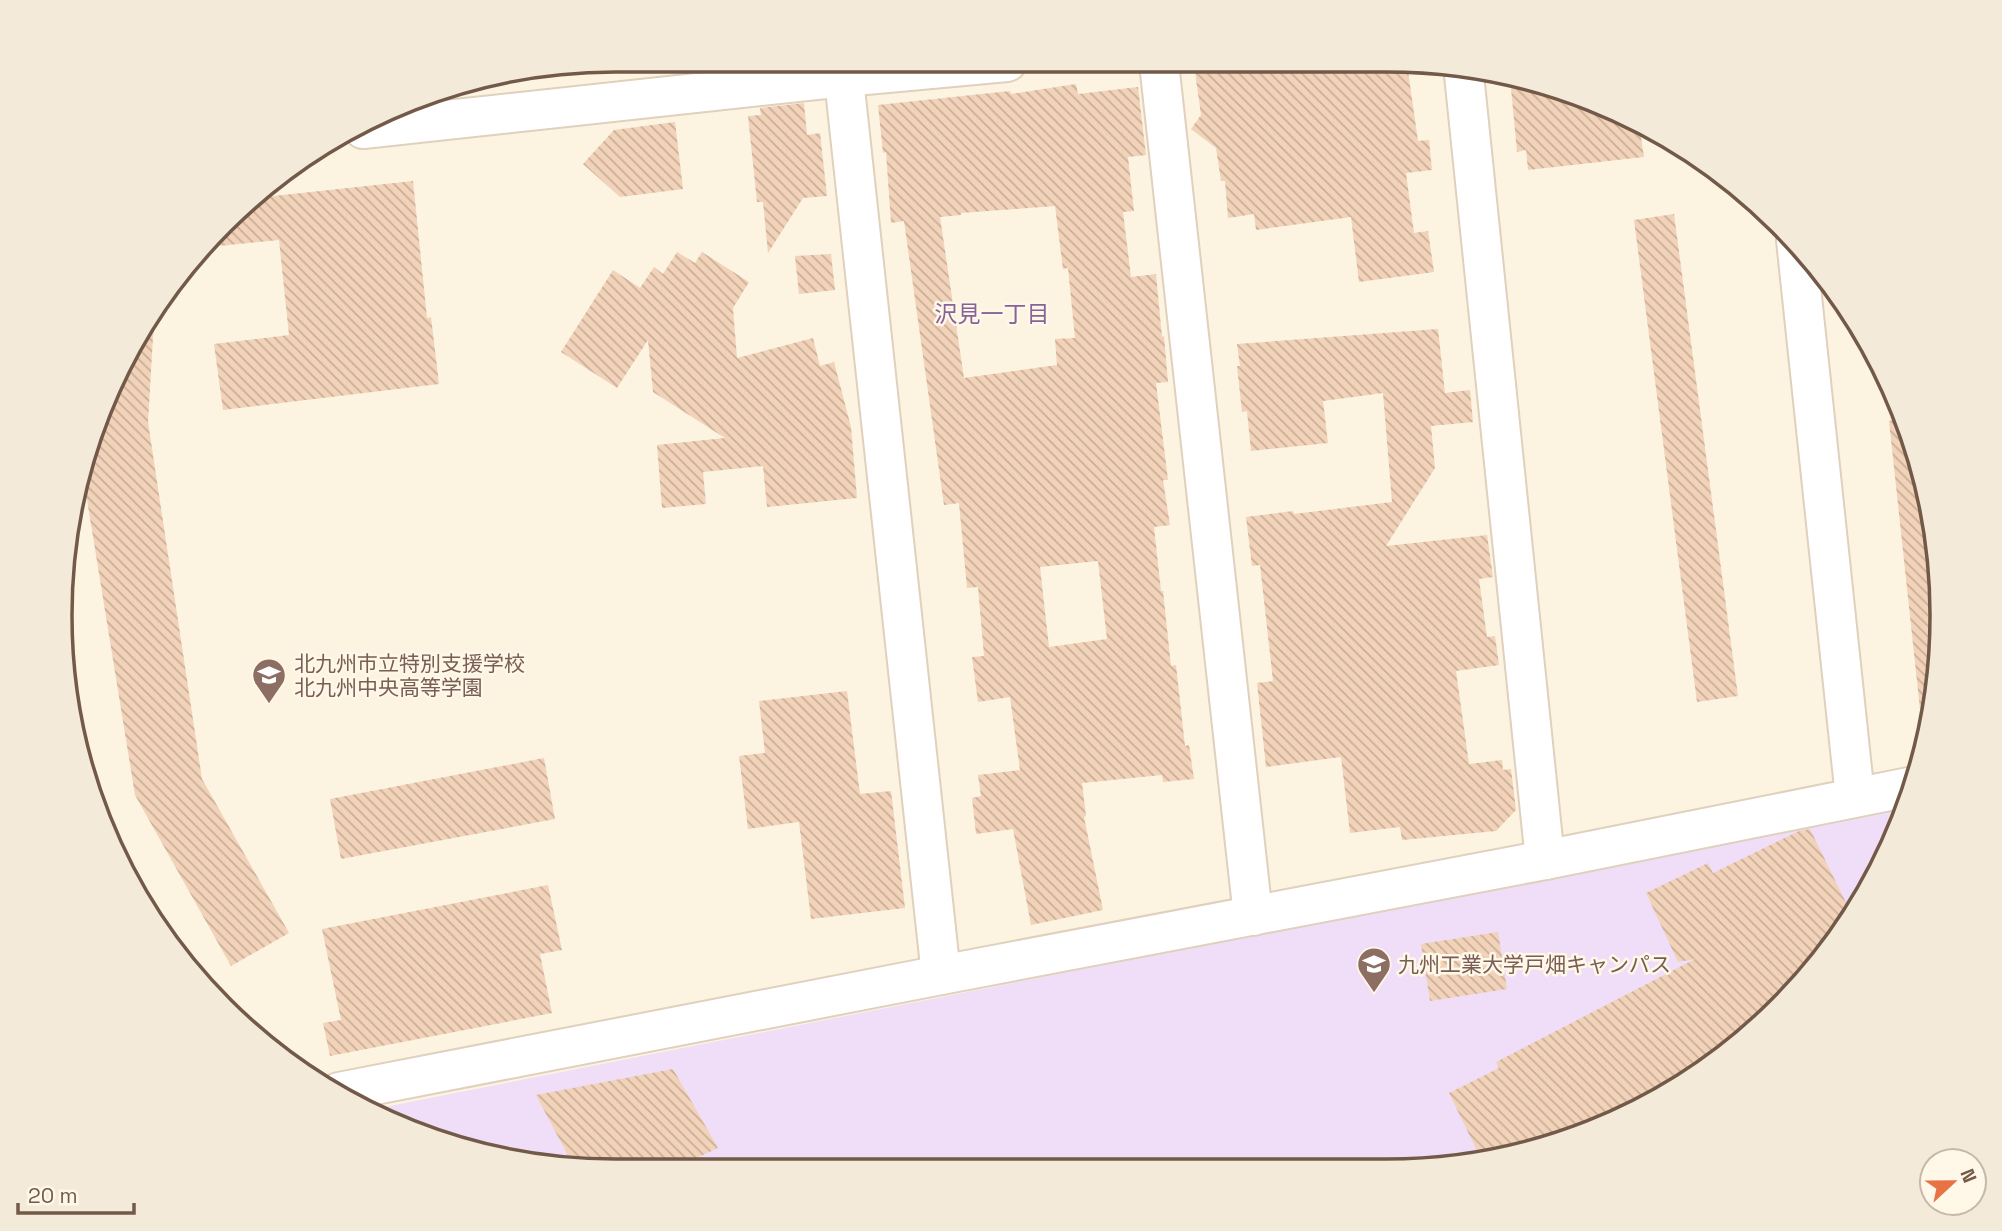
<svg xmlns="http://www.w3.org/2000/svg" width="2002" height="1231" font-family="'Space Grotesk','Noto Sans JP',sans-serif">
  <style>
    .education { fill: #f0def8 }
    .building { fill: url(#building-back-hatch); fill-rule: evenodd }
    .lines { fill: none; stroke-linecap: round; stroke-linejoin: round }
    .minor-casing { stroke: #e0d0bd; stroke-width: 42 }
    .minor { stroke: #fff; stroke-width: 38 }
    .labels { text-anchor: middle; dominant-baseline: central; stroke-width: 5; stroke-linejoin: round; paint-order: stroke }
    .education-label { font-size: 21px; fill: #785e54; stroke: #fff7e7; text-anchor: start }
    .neighbourhood-label { font-size: 23px; fill: #886397; stroke: #fff7e7 }
    .rim { fill: none; stroke: #735a48; stroke-width: 3.5 }
  </style>
  <defs>
    <pattern id="building-back-hatch" width="6" height="6" patternUnits="userSpaceOnUse" patternTransform="scale(1.75)"><rect width="6" height="6" fill="#f2d3b9"/><path d="M-1 5l2 2M0 0l6 6M5-1l2 2" fill="none" stroke="#c8ae98"/></pattern>
  </defs>
  <rect width="100%" height="100%" fill="#fcf3e1"/>
  <path class="education" d="M 1906,805 L 1885,861 L 1828,954 L 1753,1034 L 1664,1097 L 1531,1152 L 1423,1170 L 543,1167 L 403,1129 L 369,1110 L 1180,950 L 1731,839 Z"/>
  <g class="building">
    <path d="M 752,60 L 793,60 L 753,65 Z"/>
    <path d="M 1252,63 L 1407,64 L 1418,141 L 1429,140 L 1432,170 L 1406,173 L 1414,233 L 1428,231 L 1434,272 L 1359,282 L 1351,217 L 1256,230 L 1254,214 L 1228,218 L 1225,181 L 1221,181 L 1216,148 L 1191,129 L 1201,115 L 1195,72 Z"/>
    <path d="M 1510,78 L 1599,102 L 1639,125 L 1644,157 L 1528,170 L 1526,150 L 1517,152 Z"/>
    <path d="M 1076,84 L 1078,94 L 1138,87 L 1146,155 L 1128,157 L 1134,211 L 1123,212 L 1131,277 L 1156,274 L 1162,337 L 1164,336 L 1168,382 L 1156,383 L 1168,480 L 1163,480 L 1170,525 L 1154,527 L 1161,591 L 1163,591 L 1171,666 L 1176,665 L 1185,746 L 1189,745 L 1194,779 L 1163,782 L 1162,775 L 1082,783 L 1086,816 L 1084,817 L 1103,910 L 1031,925 L 1013,829 L 976,834 L 972,798 L 981,796 L 978,775 L 1020,770 L 1010,697 L 978,702 L 972,657 L 984,656 L 978,587 L 967,588 L 959,503 L 944,505 L 904,221 L 891,223 L 886,152 L 883,153 L 878,105 L 1010,91 L 1011,94 ZM 1055,206 L 1063,269 L 1068,268 L 1075,338 L 1055,339 L 1057,365 L 964,378 L 940,217 L 961,215 L 961,213 ZM 1098,561 L 1107,639 L 1049,647 L 1040,567 Z"/>
    <path d="M 804,103 L 807,135 L 820,133 L 827,196 L 803,198 L 768,253 L 763,202 L 757,202 L 748,116 L 761,115 L 760,108 Z"/>
    <path d="M 675,122 L 683,189 L 620,197 L 583,164 L 614,130 Z"/>
    <path d="M 413,181 L 427,318 L 431,317 L 439,384 L 223,410 L 214,344 L 289,335 L 279,240 L 209,247 L 255,198 Z"/>
    <path d="M 1674,214 L 1738,696 L 1697,702 L 1634,220 Z"/>
    <path d="M 677,252 L 695,263 L 702,252 L 749,282 L 733,308 L 737,358 L 813,338 L 820,366 L 834,362 L 851,427 L 857,498 L 767,507 L 763,466 L 703,472 L 706,504 L 662,508 L 657,445 L 725,438 L 653,392 L 648,340 L 617,388 L 561,352 L 613,270 L 640,288 L 654,267 L 663,274 Z"/>
    <path d="M 831,254 L 835,290 L 799,294 L 795,256 Z"/>
    <path d="M 155,304 L 148,422 L 202,779 L 289,933 L 231,966 L 135,795 L 83,475 L 89,437 Z"/>
    <path d="M 1438,329 L 1445,393 L 1470,390 L 1473,422 L 1431,426 L 1435,468 L 1386,546 L 1487,535 L 1493,577 L 1479,579 L 1487,637 L 1495,636 L 1499,665 L 1456,671 L 1469,764 L 1502,760 L 1503,770 L 1511,769 L 1516,810 L 1496,831 L 1402,840 L 1400,827 L 1350,833 L 1341,757 L 1266,767 L 1257,683 L 1273,681 L 1260,565 L 1252,566 L 1246,517 L 1293,511 L 1294,514 L 1392,502 L 1383,393 L 1323,401 L 1328,443 L 1251,451 L 1247,411 L 1242,412 L 1237,366 L 1240,366 L 1237,344 Z"/>
    <path d="M 1904,418 L 1913,436 L 1938,543 L 1941,651 L 1932,709 L 1920,709 L 1889,421 Z"/>
    <path d="M 847,691 L 860,794 L 891,791 L 905,908 L 811,919 L 799,822 L 748,829 L 739,756 L 765,753 L 759,701 Z"/>
    <path d="M 544,758 L 555,819 L 341,859 L 330,799 Z"/>
    <path d="M 1810,829 L 1852,915 L 1828,954 L 1772,1013 L 1745,1027 L 1750,1036 L 1664,1097 L 1531,1152 L 1482,1161 L 1449,1093 L 1499,1068 L 1496,1062 L 1695,959 L 1678,962 L 1646,893 L 1708,863 L 1713,873 L 1799,831 Z"/>
    <path d="M 548,885 L 562,950 L 540,954 L 552,1013 L 330,1056 L 323,1023 L 341,1020 L 322,929 Z"/>
    <path d="M 1498,932 L 1507,989 L 1430,1001 L 1421,944 Z"/>
    <path d="M 673,1069 L 718,1148 L 677,1167 L 574,1167 L 536,1095 Z"/>
  </g>
  <g class="lines">
    <g class="minor-casing">
      <g id="minor">
        <path d="M 842,61 L 941,975"/>
        <path d="M 1159,63 L 1253,916"/>
        <path d="M 1463,65 L 1545,860"/>
        <path d="M 363,129 L 844,77 L 1007,62"/>
        <path d="M 1796,240 L 1855,797"/>
        <path d="M 339,1092 L 941,975 L 1545,860 L 1914,786"/>
      </g>
    </g>
    <use href="#minor" class="minor"/>
  </g>
  <defs>
    <g id="school-pin" transform="scale(1.75)"><path d="M0 17L-7.5 6A9.5 9.5 0 1 1 7.5 6Z" fill="#8d6e63" stroke="#fff7e7"/><path d="M0-5L7-2L0 1L-7-2ZM-4 1L0 2.5L4 1V4Q0 6-4 4Z" fill="#fff"/></g>
    <g id="university-pin" transform="scale(1.75)"><path d="M0 17L-7.5 6A9.5 9.5 0 1 1 7.5 6Z" fill="#8d6e63" stroke="#fff7e7"/><path d="M0-5L7-2L0 1L-7-2ZM-4 1L0 2.5L4 1V4Q0 6-4 4Z" fill="#fff"/></g>
  </defs>
  <g fill-rule="evenodd">
    <use href="#school-pin" x="269" y="675"/>
    <use href="#university-pin" x="1374" y="964"/>
  </g>
  <g class="labels">
    <g class="education-label">
      <text x="294" y="663">北九州市立特別支援学校<tspan x="294" dy="24">北九州中央高等学園</tspan></text>
      <text x="1398" y="964">九州工業大学戸畑キャンパス</text>
    </g>
    <g class="neighbourhood-label">
      <text x="992" y="314">沢見一丁目</text>
    </g>
  </g>
  <path d="M0 0H2002V1231H0ZM615 72H1387A543 543 0 0 1 1930 615V616A543 543 0 0 1 1387 1159H615A543 543 0 0 1 72 616V615A543 543 0 0 1 615 72Z" fill="#f4eada" fill-rule="evenodd"/>
  <path class="rim" d="M615 72H1387A543 543 0 0 1 1930 615V616A543 543 0 0 1 1387 1159H615A543 543 0 0 1 72 616V615A543 543 0 0 1 615 72Z"/>
  <g transform="translate(1953 1182) rotate(68)"><circle r="33" fill="#fff7e7" stroke="#c7b8a7" stroke-width="2"/>
  <path d="M0-5L12 26L0 18L-12 26Z" fill="#e77345"/>
  <text y="-10" font-size="19" font-weight="bold" text-anchor="middle" fill="#735a48">N</text>
  </g>
  <path d="M18 1203v10h116v-10" fill="none" stroke="#735a48" stroke-width="3.5"/>
  <text x="28" y="1203" font-size="21" fill="#735a48" stroke="#fff7e7" stroke-width="5" paint-order="stroke">20 m</text>
</svg>
